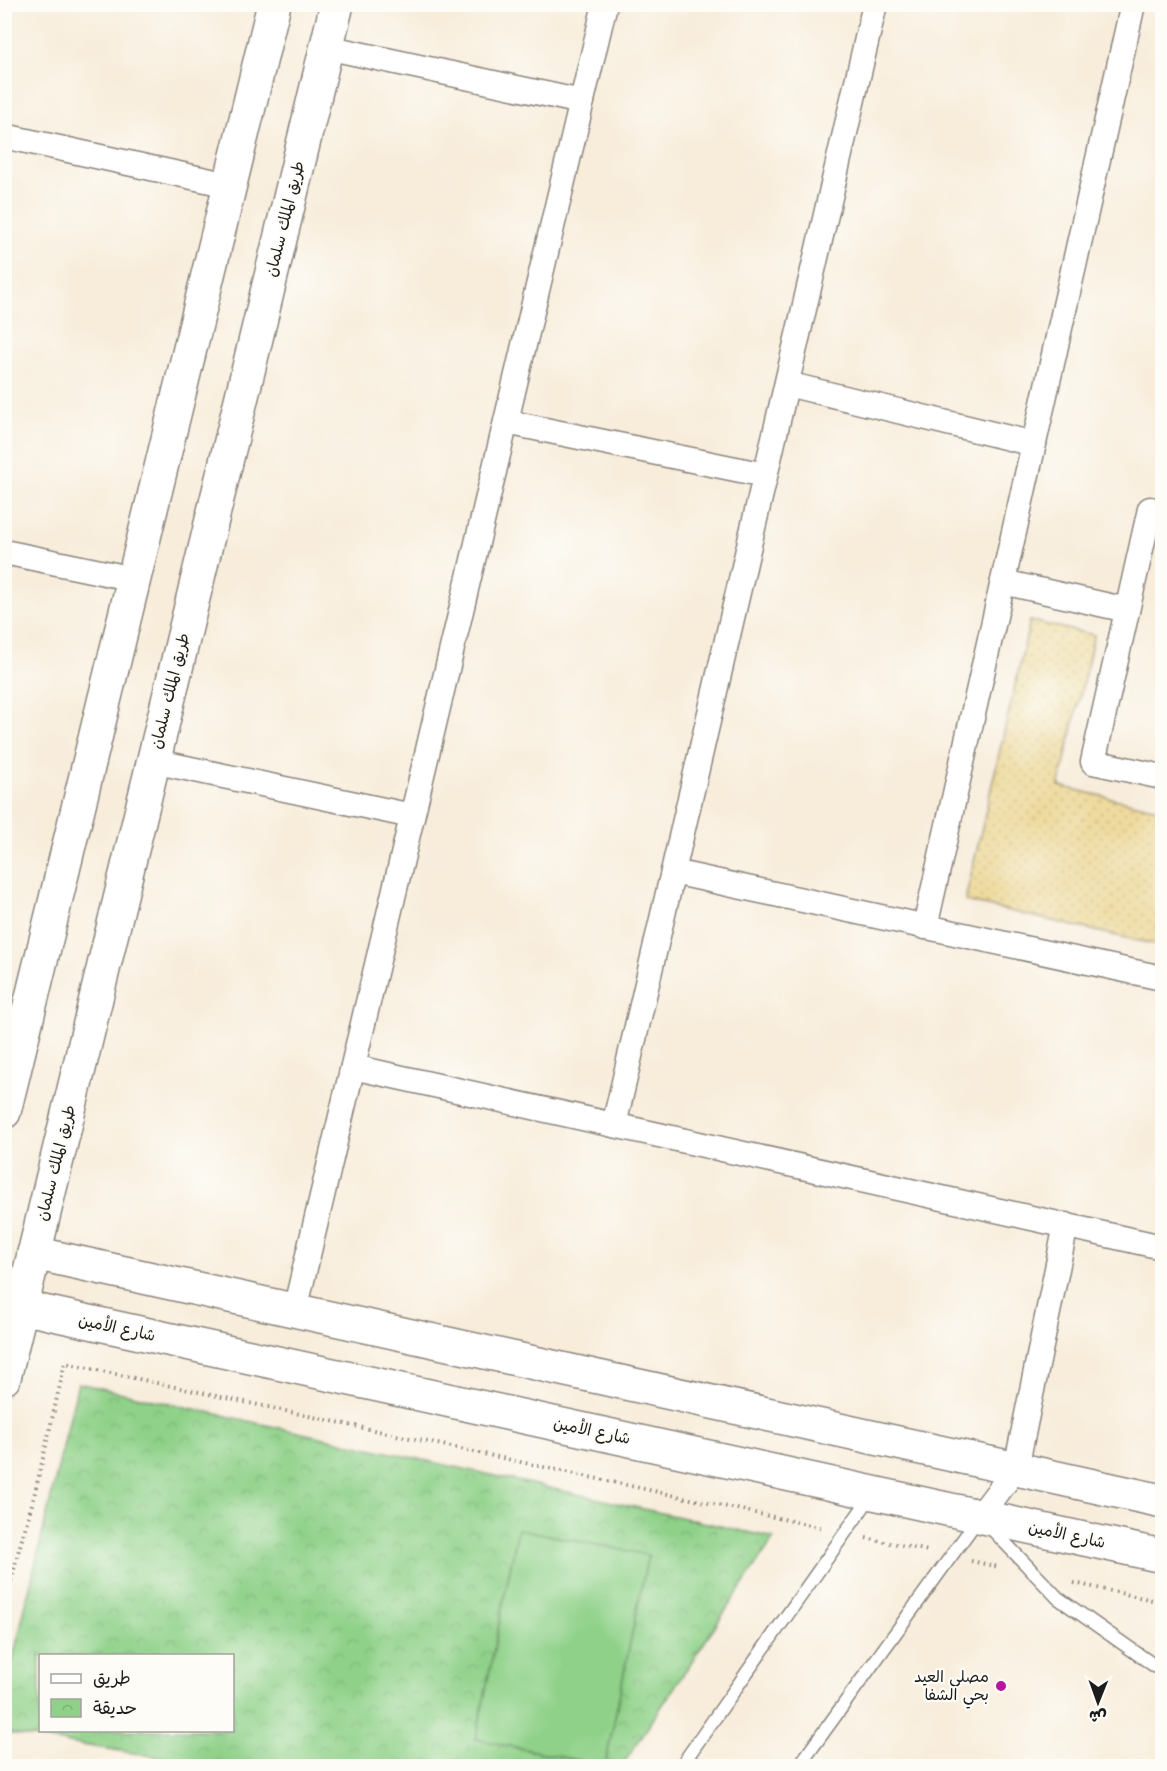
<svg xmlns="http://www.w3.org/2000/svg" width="1167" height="1771" font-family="'Comic Neue','Playpen Sans Arabic',sans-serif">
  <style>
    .sand { fill: url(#sand-dots); stroke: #857b5d; stroke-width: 1.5 }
    .park { fill: url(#park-crowns); stroke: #567652; stroke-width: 1.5; fill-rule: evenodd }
    .pitch { fill: #8fd189; stroke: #567652; stroke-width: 1.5 }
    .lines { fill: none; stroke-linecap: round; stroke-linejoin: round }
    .lane-casing { stroke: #8a847c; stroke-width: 15 }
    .street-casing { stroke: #8a847c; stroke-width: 27 }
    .secondary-casing { stroke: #8a847c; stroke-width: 36 }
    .path { stroke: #8a847c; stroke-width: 4; stroke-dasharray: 1.5 4.5; stroke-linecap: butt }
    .lane { stroke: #fff; stroke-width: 12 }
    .street { stroke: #fff; stroke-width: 24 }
    .secondary { stroke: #fff; stroke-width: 33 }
    .poi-dot { fill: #b5179e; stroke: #fdfcf7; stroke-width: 2 }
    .labels { text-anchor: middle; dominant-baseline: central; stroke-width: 4.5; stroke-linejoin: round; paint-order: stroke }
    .street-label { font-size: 16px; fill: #1c1c1c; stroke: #fdfcf7 }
    .poi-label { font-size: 16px; fill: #1c1c1c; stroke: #fdfcf7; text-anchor: end }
  </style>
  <defs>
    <pattern id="sand-dots" width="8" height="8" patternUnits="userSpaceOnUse" patternTransform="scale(1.5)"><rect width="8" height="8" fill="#eeda9e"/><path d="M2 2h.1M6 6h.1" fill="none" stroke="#ccba88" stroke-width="1.8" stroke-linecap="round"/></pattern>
    <pattern id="park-crowns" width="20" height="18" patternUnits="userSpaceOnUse" patternTransform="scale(1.5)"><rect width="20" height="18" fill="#8fd189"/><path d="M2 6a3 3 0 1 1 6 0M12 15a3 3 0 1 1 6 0" fill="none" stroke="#7bb376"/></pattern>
  </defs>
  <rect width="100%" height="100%" fill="#fdfcf7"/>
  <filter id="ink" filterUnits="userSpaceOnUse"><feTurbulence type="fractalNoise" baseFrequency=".0167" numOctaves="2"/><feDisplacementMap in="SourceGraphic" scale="12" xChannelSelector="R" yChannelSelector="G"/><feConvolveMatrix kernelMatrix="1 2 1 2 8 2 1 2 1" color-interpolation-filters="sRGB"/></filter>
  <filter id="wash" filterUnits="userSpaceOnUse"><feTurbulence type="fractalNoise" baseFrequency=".008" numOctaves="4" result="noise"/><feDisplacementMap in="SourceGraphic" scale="24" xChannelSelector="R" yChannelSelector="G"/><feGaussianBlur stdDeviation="1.35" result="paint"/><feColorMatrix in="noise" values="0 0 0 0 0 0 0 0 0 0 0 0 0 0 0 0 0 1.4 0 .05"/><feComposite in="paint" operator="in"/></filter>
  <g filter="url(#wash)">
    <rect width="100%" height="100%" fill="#f8eddb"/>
    <path class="sand" d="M 1030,621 L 1094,635 L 1059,786 L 1162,810 L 1162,946 L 965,901 Z"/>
    <path class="park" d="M 78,1383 L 774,1538 L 622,1766 L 217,1766 L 5,1733 L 5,1692 ZM 40,1656 L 232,1656 L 232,1730 L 40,1730 Z"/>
    <path class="pitch" d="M 518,1529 L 648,1555 L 605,1766 L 476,1739 Z"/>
  </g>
  <g filter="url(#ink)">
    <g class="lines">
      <g class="lane-casing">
        <g id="lane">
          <path d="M 989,1526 L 1058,1598 L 1162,1671"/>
          <path d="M 681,1766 L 871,1496"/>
          <path d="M 799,1766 L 978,1519"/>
        </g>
      </g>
      <g class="street-casing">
        <g id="street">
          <path d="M 326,47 L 582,102"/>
          <path d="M 4,136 L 229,185"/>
          <path d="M 787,384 L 1034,444"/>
          <path d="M 506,422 L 765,475"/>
          <path d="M 1162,512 L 1150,509 L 1093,762 L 1162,777"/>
          <path d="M 4,552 L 134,579"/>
          <path d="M 1003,582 L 1127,610"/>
          <path d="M 153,761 L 412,816"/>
          <path d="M 673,872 L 1162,978"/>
          <path d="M 925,927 L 1133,4"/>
          <path d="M 353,1067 L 1162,1247"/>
          <path d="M 614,1125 L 875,4"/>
          <path d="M 295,1310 L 605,4"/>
          <path d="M 980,1516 L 1016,1468 L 1066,1225"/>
        </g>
      </g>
      <g class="secondary-casing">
        <g id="secondary">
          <path d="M 4,1112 L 274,4"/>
          <path d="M 34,1253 L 1162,1501"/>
          <path d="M 21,1307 L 1162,1556"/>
          <path d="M 4,1378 L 337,4"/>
        </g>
      </g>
      <g class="path">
        <path d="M 866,1538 L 929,1551"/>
        <path d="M 971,1561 L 999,1567"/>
        <path d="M 1074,1583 L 1162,1602"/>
        <path d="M 4,1610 L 18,1553 L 34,1497 L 65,1363 L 824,1528"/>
      </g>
      <use href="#lane" class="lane"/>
      <use href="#street" class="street"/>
      <use href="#secondary" class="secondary"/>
    </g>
  </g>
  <circle class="poi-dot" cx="1001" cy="1686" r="6"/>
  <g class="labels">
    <g class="street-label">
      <text transform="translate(285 219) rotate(-76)">طريق الملك سلمان</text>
      <text transform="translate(170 691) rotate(-76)">طريق الملك سلمان</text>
      <text transform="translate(56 1163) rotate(-76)">طريق الملك سلمان</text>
      <text transform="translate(117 1328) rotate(12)">شارع الأمين</text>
      <text transform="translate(592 1431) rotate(12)">شارع الأمين</text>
      <text transform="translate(1067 1535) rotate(12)">شارع الأمين</text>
    </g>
    <g class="poi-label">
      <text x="989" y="1677">مصلى العيد<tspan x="989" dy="18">بحي الشفا</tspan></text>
    </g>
  </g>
  <rect width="1167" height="1771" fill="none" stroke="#fdfcf7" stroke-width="24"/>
  <rect x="39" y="1654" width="195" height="78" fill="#fdfcf7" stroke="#a3a29f" stroke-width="1.5"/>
  <rect x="51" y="1674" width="30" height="9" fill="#ffffff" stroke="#a3a29f" stroke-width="1.5"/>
  <text x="93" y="1684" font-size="18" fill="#1c1c1c">طريق</text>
  <rect x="51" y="1699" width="30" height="18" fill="url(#park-crowns)" stroke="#a3a29f" stroke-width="1.5"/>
  <text x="93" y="1714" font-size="18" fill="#1c1c1c">حديقة</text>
  <g transform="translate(1098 1702) rotate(181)" stroke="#fdfcf7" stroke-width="4.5" paint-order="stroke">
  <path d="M0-4.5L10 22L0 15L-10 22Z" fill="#1c1c1c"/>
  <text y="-9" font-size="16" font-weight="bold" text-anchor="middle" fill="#1c1c1c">ش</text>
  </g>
</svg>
